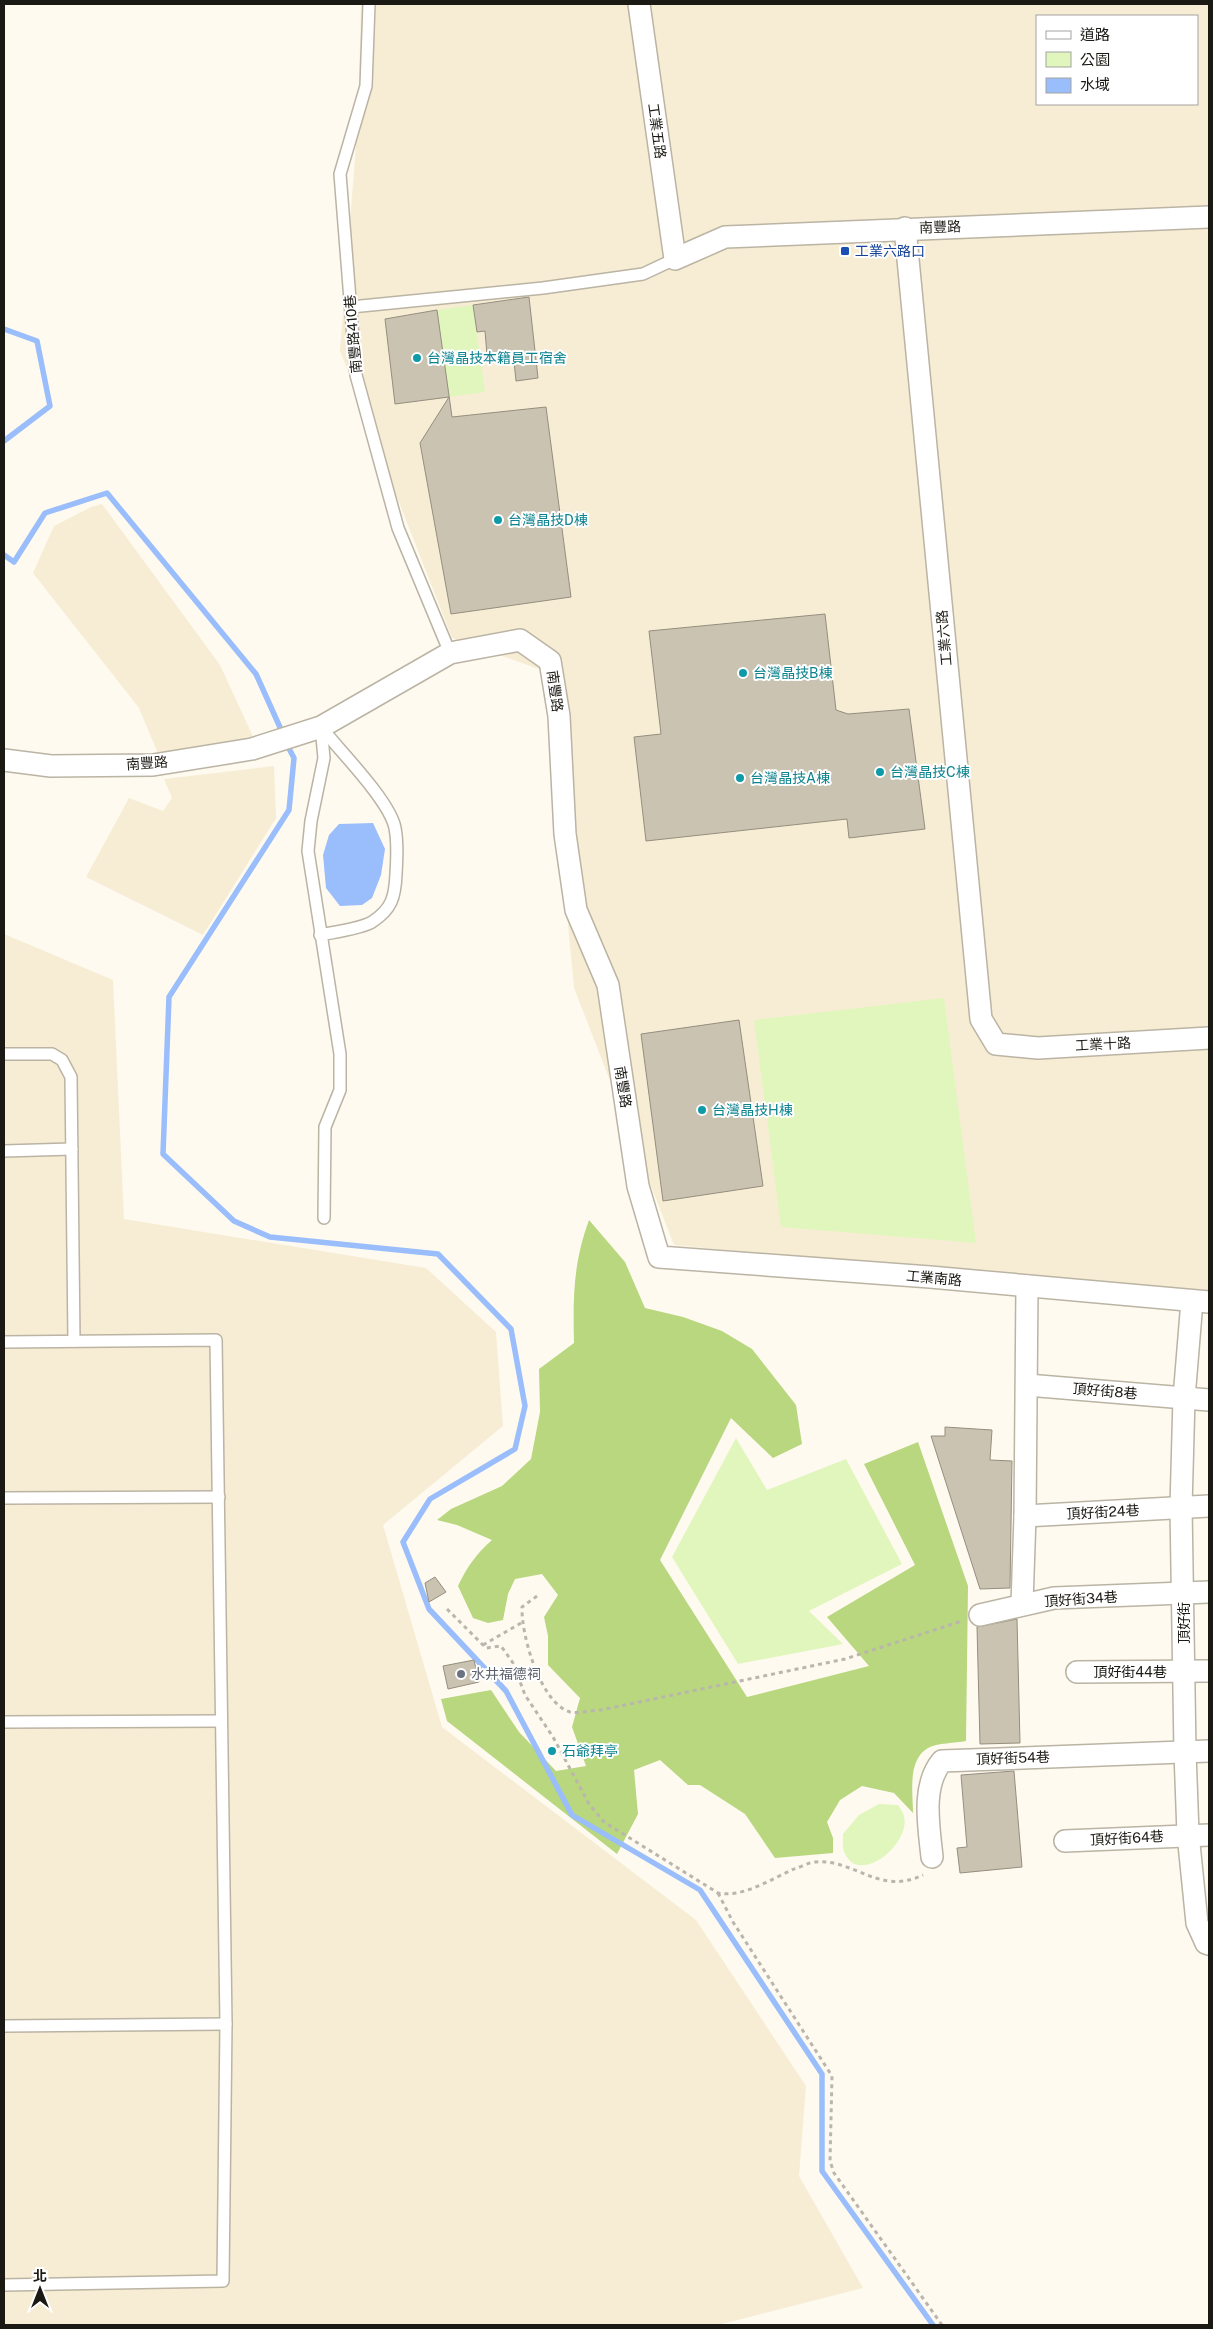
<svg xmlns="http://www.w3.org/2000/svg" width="1213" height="2329" font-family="'Public Sans','Noto Sans TC',sans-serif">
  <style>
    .built { fill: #f7edd4; fill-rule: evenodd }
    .green { fill: #e1f6bd }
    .forest { fill: #b8d77e }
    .water { fill: #9abdfb }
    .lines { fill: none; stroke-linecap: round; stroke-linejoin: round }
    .stream { stroke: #9abdfb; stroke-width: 5.5 }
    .building { fill: #cac3b2; stroke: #958e7e }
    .lane-casing { stroke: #bbb4a4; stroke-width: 14 }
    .street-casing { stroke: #bbb4a4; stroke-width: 24 }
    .path { stroke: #bab6ae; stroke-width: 3; stroke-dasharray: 4 4; stroke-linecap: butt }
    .lane { stroke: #fff; stroke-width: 11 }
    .street { stroke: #fff; stroke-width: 21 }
    .transit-dot { fill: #1a4fb4; stroke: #fff; stroke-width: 2 }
    .culture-dot { fill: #0f9aa8; stroke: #fff; stroke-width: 2 }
    .worship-dot { fill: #6b7280; stroke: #fff; stroke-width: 2 }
    .labels { text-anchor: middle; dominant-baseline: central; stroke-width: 4; stroke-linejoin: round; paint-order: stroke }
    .street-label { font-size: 14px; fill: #1b1913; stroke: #fff }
    .transit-label { font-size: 14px; fill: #164399; stroke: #fff; text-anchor: start }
    .culture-label { font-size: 14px; fill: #0d838f; stroke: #fff; text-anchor: start }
    .worship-label { font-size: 14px; fill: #5b616d; stroke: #fff; text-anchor: start }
  </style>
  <rect width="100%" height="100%" fill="#fefaf0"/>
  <g class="built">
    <path d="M 361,4 L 1209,4 L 1209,1297 L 674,1245 L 574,988 L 544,671 L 452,638 L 340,351 L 358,119 ZM 1037,16 L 1197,16 L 1197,104 L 1037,104 Z"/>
    <path d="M 102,504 L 220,665 L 255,741 L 159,756 L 139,708 L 33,573 L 54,526 L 91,507 Z"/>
    <path d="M 274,766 L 276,818 L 203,935 L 86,877 L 129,798 L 163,811 L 172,798 L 164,779 Z"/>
    <path d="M 4,934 L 113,980 L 124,1219 L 426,1268 L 496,1332 L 503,1426 L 383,1525 L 442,1727 L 696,1920 L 806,2086 L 799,2176 L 863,2288 L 718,2325 L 4,2325 Z"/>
  </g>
  <g class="green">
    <path d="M 473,305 L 485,392 L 449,397 L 437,310 Z"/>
    <path d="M 944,998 L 976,1243 L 781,1227 L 754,1020 Z"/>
    <path d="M 736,1438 L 767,1490 L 846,1459 L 902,1564 L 809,1611 L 843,1644 L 738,1664 L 672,1557 Z"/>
    <path d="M 879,1804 L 898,1805 C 900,1808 903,1812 904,1816 C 911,1843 861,1886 845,1854 C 842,1848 843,1840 843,1834 L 859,1815 Z"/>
  </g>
  <path class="forest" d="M 589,1220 L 625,1262 L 645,1308 L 683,1317 L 722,1331 L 752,1349 L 796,1405 L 802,1444 L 773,1458 L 731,1418 L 660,1560 L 747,1697 L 869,1666 L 827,1617 L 915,1565 L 864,1464 L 918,1442 L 968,1586 L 966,1741 C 955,1743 937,1743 928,1748 C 907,1760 913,1793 913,1813 L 894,1793 L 862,1786 L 840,1800 L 827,1822 L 833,1838 L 833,1853 L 775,1858 L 745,1814 L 700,1785 L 688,1785 L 660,1760 L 634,1770 L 638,1814 L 617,1854 L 447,1721 L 441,1699 L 491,1690 L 519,1732 L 556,1771 L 586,1766 L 572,1727 L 580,1698 L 548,1665 L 548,1636 L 544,1617 L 558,1595 L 542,1574 L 515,1579 L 508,1594 L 503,1620 L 488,1623 L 473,1618 L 458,1586 C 467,1567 476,1554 492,1540 L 457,1525 L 437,1520 L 451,1509 L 502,1486 L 531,1459 L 540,1412 L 539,1369 L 574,1343 C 573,1297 573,1264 589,1220 Z"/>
  <path class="water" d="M 373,823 L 385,849 L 381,875 L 372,898 L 362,905 L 340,906 L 326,888 L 323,855 L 329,835 L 339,824 Z"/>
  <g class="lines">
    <g class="stream">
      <path d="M 4,329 L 37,341 L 50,406 L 4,441"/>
      <path d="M 4,555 L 14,562 L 45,513 L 107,493 L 256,674 L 283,734"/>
      <path d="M 286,743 L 294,758 L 289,810 L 169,997 L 163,1154 L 234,1221 L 270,1237 L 438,1254 L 511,1329 L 525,1406 L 515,1449 L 430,1499 L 403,1542 L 429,1609 L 506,1691 L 572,1815 L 700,1890 L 822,2074 L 822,2171 L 933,2325"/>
    </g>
  </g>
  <g class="building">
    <path d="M 529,297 L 538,378 L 516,381 L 513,352 L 487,355 L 485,331 L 477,332 L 473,305 Z"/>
    <path d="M 437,310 L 452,417 L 546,407 L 571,597 L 451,614 L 420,443 L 449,397 L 395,404 L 385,319 Z"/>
    <path d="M 825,614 L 836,710 L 848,714 L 909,709 L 925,829 L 849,838 L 847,819 L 646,841 L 634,737 L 661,734 L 649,631 Z"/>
    <path d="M 739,1020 L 763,1186 L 663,1201 L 641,1034 Z"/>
    <path d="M 945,1427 L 992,1430 L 990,1460 L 1012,1461 L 1010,1588 L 980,1589 L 931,1436 L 945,1436 Z"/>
    <path d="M 435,1577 L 446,1592 L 429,1602 L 425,1583 Z"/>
    <path d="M 1017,1619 L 1020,1743 L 980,1744 L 977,1627 Z"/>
    <path d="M 474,1660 L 479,1682 L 448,1689 L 443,1666 Z"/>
    <path d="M 1014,1771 L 1022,1867 L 960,1873 L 957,1848 L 967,1847 L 961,1775 Z"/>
  </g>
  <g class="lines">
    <g class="lane-casing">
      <g id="lane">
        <path d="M 369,4 L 366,86 L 340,174 L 356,375 L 398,528 L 450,653"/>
        <path d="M 351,307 L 543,288 L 643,274 L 675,259"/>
        <path d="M 321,727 L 324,758 L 311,821 L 308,851 L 340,1054 L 340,1090 L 325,1127 L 324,1218"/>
        <path d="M 320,935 C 334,932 360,929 372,922 C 392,909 395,897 396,874 C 397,859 398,843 395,828 C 390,801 339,750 321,727"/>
        <path d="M 4,1054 L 52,1054 L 62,1060 L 71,1077 L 74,1341"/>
        <path d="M 4,1151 L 72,1149"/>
        <path d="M 4,1342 L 216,1340 L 226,2024 L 223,2281 L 4,2285"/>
        <path d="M 4,1498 L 219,1497"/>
        <path d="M 4,1722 L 221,1721"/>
        <path d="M 4,2026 L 226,2024"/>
      </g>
    </g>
    <g class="street-casing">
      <g id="street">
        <path d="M 639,4 L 675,259 L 725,237 L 1209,217"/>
        <path d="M 905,228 L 981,1019 L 996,1044 L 1038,1048 L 1209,1038"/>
        <path d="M 4,760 L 51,766 L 153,765 L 252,749 L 321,727 L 450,653 L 520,640 L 550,661 L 559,716 L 565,834 L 576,910 L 608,985 L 638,1186 L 659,1257 L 930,1277 L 1209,1302"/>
        <path d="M 1192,1301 L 1184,1398 L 1181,1507 L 1185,1752 L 1188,1834 L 1197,1923 L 1206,1943 L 1209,1944"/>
        <path d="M 1027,1385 L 1209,1400"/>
        <path d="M 1025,1516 L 1209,1506"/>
        <path d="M 1022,1604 L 1025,1516 L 1027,1286"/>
        <path d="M 980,1615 L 1054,1598 L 1209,1592"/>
        <path d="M 1077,1672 L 1209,1671"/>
        <path d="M 1065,1841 L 1209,1835"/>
        <path d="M 932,1857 C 929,1827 921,1786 942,1761 L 1209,1751"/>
      </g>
    </g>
    <g class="path">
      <path d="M 537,1596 L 522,1607 C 521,1634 540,1703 570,1712 C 578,1714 592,1710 601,1710 L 845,1659 L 962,1621"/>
      <path d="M 447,1609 L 486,1648 L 501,1646 L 513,1663 L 525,1695 L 553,1737 L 589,1804 L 604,1822 L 718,1893 C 743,1898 771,1879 794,1869 C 801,1867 809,1862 816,1862 C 855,1859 879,1896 923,1875"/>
      <path d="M 483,1645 L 521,1623"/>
      <path d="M 718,1893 L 733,1922 L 832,2076 L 830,2161 L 834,2173 L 942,2325"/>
    </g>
    <use href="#lane" class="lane"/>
    <use href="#street" class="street"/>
  </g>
  <rect class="transit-dot" x="840" y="246" width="10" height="10" rx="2.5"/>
  <g class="culture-dot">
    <circle cx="417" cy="358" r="5"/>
    <circle cx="498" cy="520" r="5"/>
    <circle cx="743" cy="673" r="5"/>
    <circle cx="880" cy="772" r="5"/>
    <circle cx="740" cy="778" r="5"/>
    <circle cx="702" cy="1110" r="5"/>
    <circle cx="552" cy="1751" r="5"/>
  </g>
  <circle class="worship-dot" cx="461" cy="1674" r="5"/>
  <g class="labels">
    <g class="street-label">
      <text transform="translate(657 131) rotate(82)">工業五路</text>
      <text transform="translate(940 227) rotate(-2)">南豐路</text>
      <text transform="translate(353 334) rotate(-95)">南豐路410巷</text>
      <text transform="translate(944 638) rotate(-95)">工業六路</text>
      <text transform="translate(555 691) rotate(82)">南豐路</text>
      <text transform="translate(147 763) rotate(-4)">南豐路</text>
      <text transform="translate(1103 1044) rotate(-3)">工業十路</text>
      <text transform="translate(623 1087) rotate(81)">南豐路</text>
      <text transform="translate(934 1278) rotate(5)">工業南路</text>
      <text transform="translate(1105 1391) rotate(5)">頂好街8巷</text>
      <text transform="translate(1103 1512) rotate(-3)">頂好街24巷</text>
      <text transform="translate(1081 1599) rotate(-4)">頂好街34巷</text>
      <text transform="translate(1184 1623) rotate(-90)">頂好街</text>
      <text x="1130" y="1672">頂好街44巷</text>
      <text transform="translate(1013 1758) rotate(-2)">頂好街54巷</text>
      <text transform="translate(1127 1838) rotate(-3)">頂好街64巷</text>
    </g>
    <g class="transit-label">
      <text x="855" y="251">工業六路口</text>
    </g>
    <g class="culture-label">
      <text x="427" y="358">台灣晶技本籍員工宿舍</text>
      <text x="508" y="520">台灣晶技D棟</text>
      <text x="753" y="673">台灣晶技B棟</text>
      <text x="890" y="772">台灣晶技C棟</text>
      <text x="750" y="778">台灣晶技A棟</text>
      <text x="712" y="1110">台灣晶技H棟</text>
      <text x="562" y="1751">石爺拜亭</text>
    </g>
    <g class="worship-label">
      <text x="471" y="1674">水井福德祠</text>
    </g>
  </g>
  <rect width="1213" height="2329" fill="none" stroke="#1b1913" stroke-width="10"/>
  <rect x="1036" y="15" width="162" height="90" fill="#ffffff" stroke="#a4a3a1"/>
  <rect x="1046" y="31" width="25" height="8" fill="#ffffff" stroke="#a4a3a1"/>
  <text x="1080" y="40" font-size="15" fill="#1b1913">道路</text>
  <rect x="1046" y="52" width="25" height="15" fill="#e1f6bd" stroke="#a4a3a1"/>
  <text x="1080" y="65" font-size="15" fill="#1b1913">公園</text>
  <rect x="1046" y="78" width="25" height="15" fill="#9abdfb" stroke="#a4a3a1"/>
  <text x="1080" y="90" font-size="15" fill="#1b1913">水域</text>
  <g transform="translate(40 2289)" stroke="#ffffff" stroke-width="4" paint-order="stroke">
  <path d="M0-4L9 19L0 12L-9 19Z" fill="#1b1913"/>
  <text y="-8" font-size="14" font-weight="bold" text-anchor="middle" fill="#1b1913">北</text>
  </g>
</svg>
